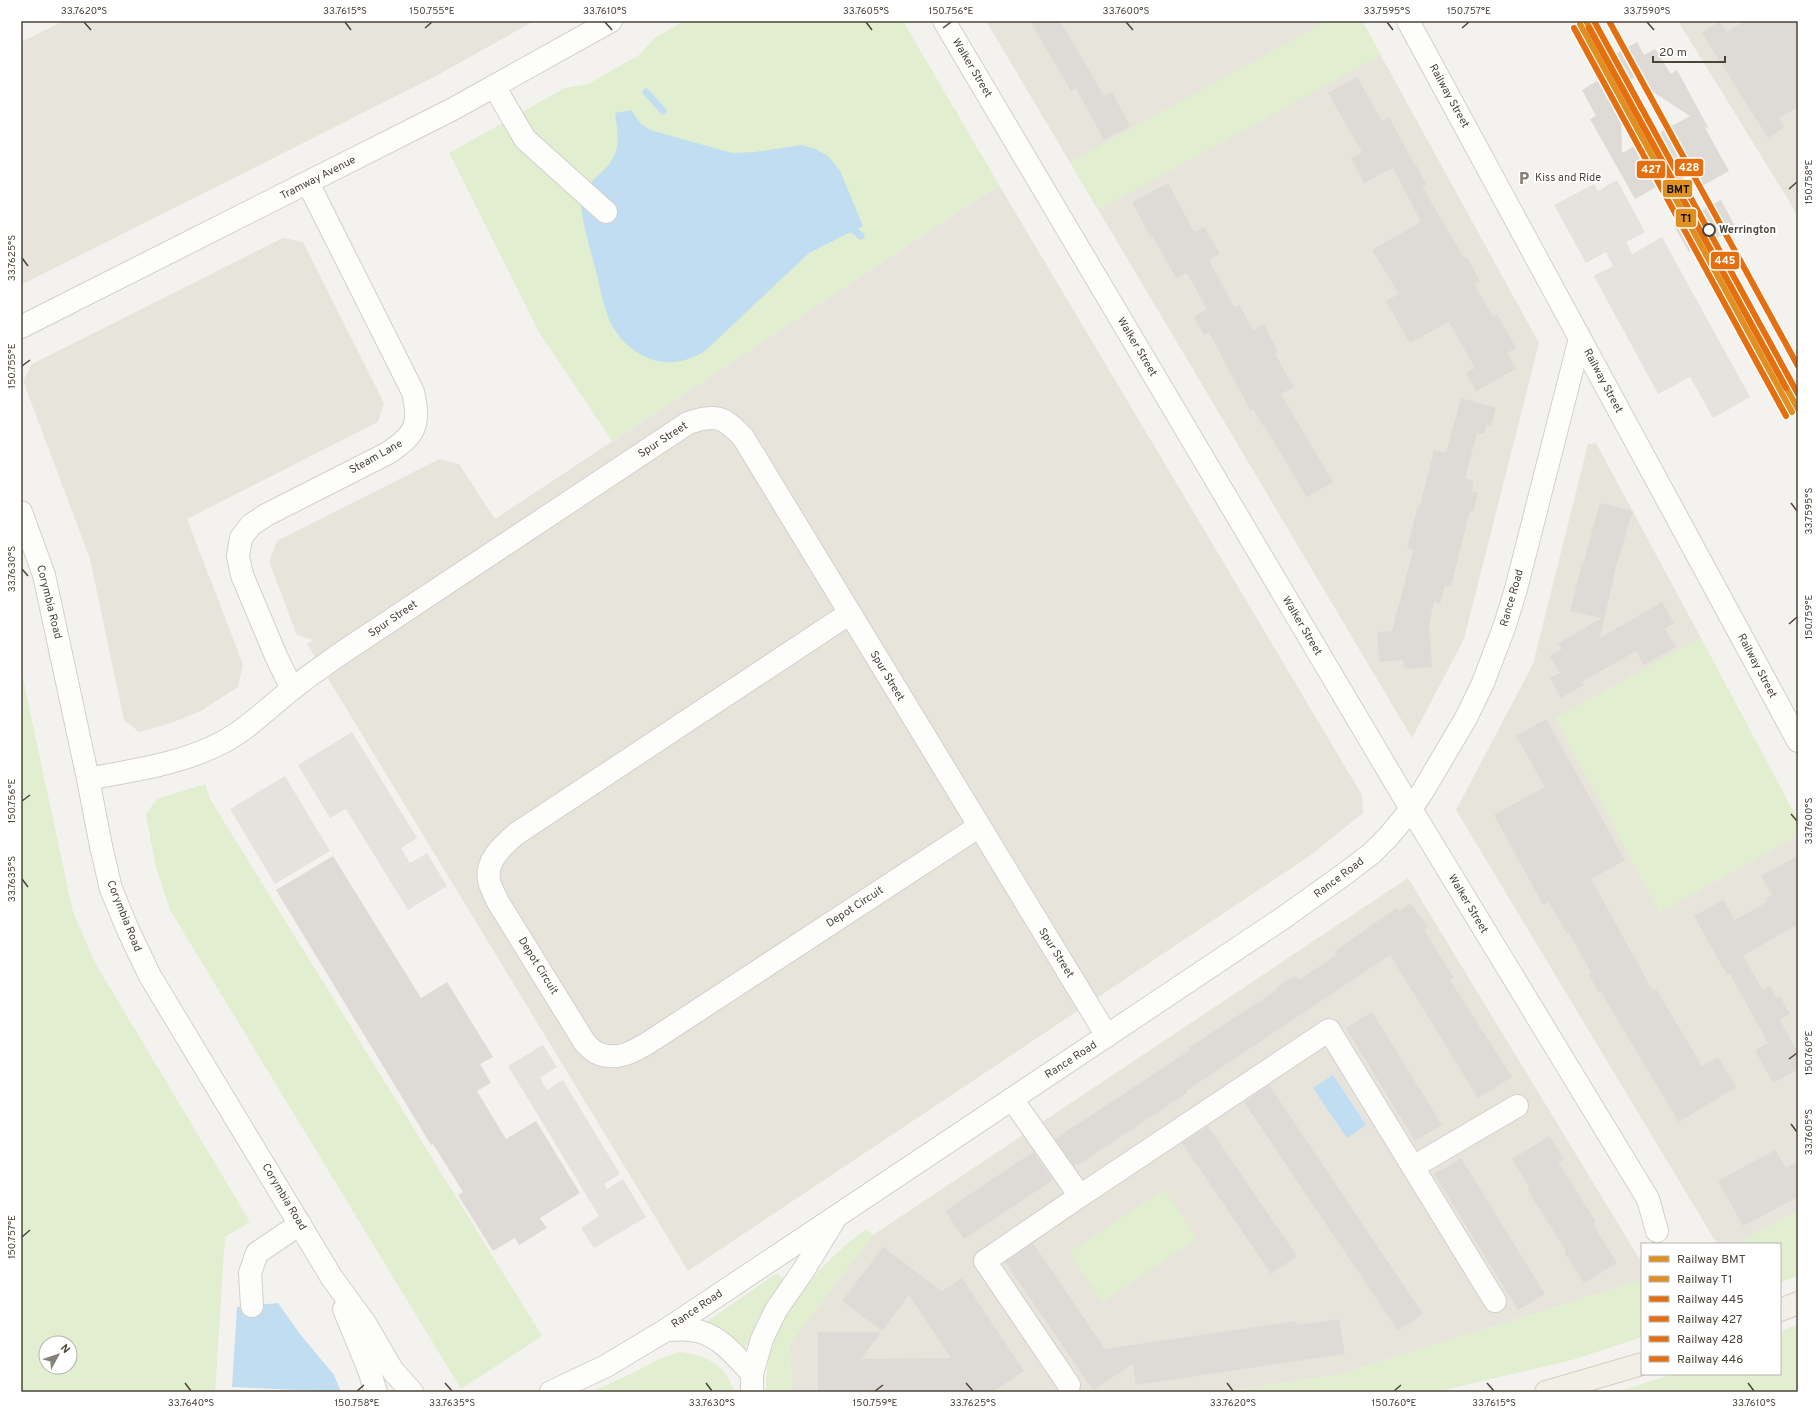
<svg xmlns="http://www.w3.org/2000/svg" width="1819" height="1413" font-family="Overpass,sans-serif">
  <style>
    .residential { fill: #e7e4dc }
    .green { fill: #e1eecf; fill-rule: evenodd }
    .parking { fill: #e6e3df }
    .water { fill: #c0ddf1 }
    .lines { fill: none; stroke-linecap: round; stroke-linejoin: round }
    .stream { stroke: #c0ddf1; stroke-width: 7 }
    .building { fill: #dedbd6 }
    .minor-casing { stroke: #d2d0cb; stroke-width: 24 }
    .major-casing { stroke: #d6cebb; stroke-width: 24 }
    .minor { stroke: #fdfdfc; stroke-width: 22 }
    .major { stroke: #f2efe6; stroke-width: 22 }
    .rail-1-casing { stroke: #fff; stroke-width: 9 }
    .rail-2-casing { stroke: #fff; stroke-width: 9 }
    .rail-3-casing { stroke: #fff; stroke-width: 9 }
    .rail-4-casing { stroke: #fff; stroke-width: 9 }
    .rail-5-casing { stroke: #fff; stroke-width: 9 }
    .rail-6-casing { stroke: #fff; stroke-width: 9 }
    .rail-1 { stroke: #df9020; stroke-width: 6 }
    .rail-2 { stroke: #df9020; stroke-width: 6 }
    .rail-3 { stroke: #e56e0f; stroke-width: 6 }
    .rail-4 { stroke: #e56e0f; stroke-width: 6 }
    .rail-5 { stroke: #e56e0f; stroke-width: 6 }
    .rail-6 { stroke: #e56e0f; stroke-width: 6 }
    .ticks { fill: none; stroke: #4b4439; stroke-width: 1.5 }
    .stop-dot { fill: #fff; stroke: #4b4439; stroke-width: 2 }
    .labels { text-anchor: middle; dominant-baseline: central; stroke-width: 4; stroke-linejoin: round; paint-order: stroke }
    .street-label { font-size: 11px; fill: #4b4439; stroke: #fff }
    .poi-label { font-size: 11px; fill: #4b4439; stroke: #fff; text-anchor: start }
    .stop-label { font-size: 11px; font-weight: bold; fill: #4b4439; stroke: #fff; text-anchor: start }
    .line-badge { stroke: #fff; stroke-width: 1.5 }
    .badge-label { font-size: 11px; text-anchor: middle; font-weight: bold; fill: #fff }
    .pale-badge-label { font-size: 11px; text-anchor: middle; font-weight: bold; fill: #111 }
    .neatline { fill: none; stroke: #4b4439; stroke-width: 1.5 }
    .ticks-label { font-size: 10px; text-anchor: middle; fill: #4b4439 }
  </style>
  <rect width="100%" height="100%" fill="#f4f2ee"/>
  <g class="residential">
    <path d="M 63,21 L 534,21 L 436,76 L 21,285 L 21,42 Z"/>
    <path d="M 986,21 L 1362,21 L 1539,343 L 1464,639 L 1412,738 Z"/>
    <path d="M 1678,21 L 1798,21 L 1798,217 L 1792,206 Z"/>
    <path d="M 999,185 L 1362,795 L 1363,813 L 1311,855 L 688,1271 L 307,644 L 313,640 L 297,635 L 269,562 L 277,541 L 439,459 L 459,464 L 495,519 Z"/>
    <path d="M 283,238 L 303,242 L 384,403 L 378,422 L 187,519 L 243,664 L 238,687 L 224,696 L 199,712 L 171,723 L 139,732 L 124,720 L 90,559 L 23,381 L 32,364 Z"/>
    <path d="M 1596,443 L 1701,638 L 1556,719 L 1660,912 L 1798,835 L 1798,1211 L 1736,1244 L 1717,1244 L 1456,810 L 1533,664 L 1588,444 Z"/>
    <path d="M 1408,878 L 1642,1263 L 1642,1280 L 1337,1375 L 1219,1392 L 792,1392 L 790,1343 L 873,1235 Z"/>
  </g>
  <g class="green">
    <path d="M 684,21 L 903,21 L 999,185 L 612,441 L 539,332 L 449,153 L 565,88 L 588,84 L 639,55 L 655,38 Z"/>
    <path d="M 1327,21 L 1362,21 L 1381,55 L 1098,210 L 1070,162 Z"/>
    <path d="M 1701,638 L 1798,820 L 1798,835 L 1660,912 L 1555,718 Z"/>
    <path d="M 21,669 L 73,912 L 94,961 L 250,1222 L 225,1237 L 215,1392 L 21,1392 ZM 46,1343 L 70,1343 L 70,1367 L 46,1367 Z"/>
    <path d="M 205,784 L 210,799 L 542,1336 L 461,1389 L 170,910 L 155,864 L 146,814 L 157,799 Z"/>
    <path d="M 1164,1189 L 1197,1238 L 1102,1302 L 1069,1253 Z"/>
    <path d="M 1798,1211 L 1798,1275 L 1780,1283 L 1780,1244 L 1736,1244 Z"/>
    <path d="M 866,1229 L 873,1235 L 790,1343 L 792,1392 L 766,1392 C 763,1327 816,1266 866,1229 Z"/>
    <path d="M 778,1274 L 783,1279 L 781,1283 L 757,1320 L 745,1350 L 732,1339 L 702,1325 L 774,1275 Z"/>
    <path d="M 1642,1280 L 1642,1337 L 1572,1360 L 1436,1392 L 1219,1392 L 1337,1375 Z"/>
    <path d="M 1798,1324 L 1798,1392 L 1617,1392 L 1673,1374 L 1780,1374 L 1780,1332 Z"/>
    <path d="M 680,1352 C 709,1356 724,1364 735,1392 L 591,1392 L 637,1371 L 659,1359 Z"/>
  </g>
  <g class="parking">
    <path d="M 1617,180 L 1645,232 L 1626,242 L 1632,254 L 1662,237 L 1750,397 L 1713,418 L 1690,377 L 1658,394 L 1594,276 L 1613,266 L 1606,252 L 1586,263 L 1554,205 L 1594,184 L 1598,191 Z"/>
    <path d="M 352,732 L 417,838 L 401,848 L 410,863 L 427,853 L 447,886 L 408,910 L 346,809 L 330,818 L 298,765 Z"/>
    <path d="M 285,776 L 330,851 L 275,884 L 230,809 Z"/>
    <path d="M 543,1045 L 557,1067 L 540,1078 L 547,1090 L 563,1080 L 620,1174 L 604,1184 L 607,1189 L 623,1179 L 646,1217 L 594,1248 L 581,1228 L 599,1216 L 508,1066 Z"/>
  </g>
  <g class="water">
    <path d="M 631,110 L 640,123 L 650,130 L 732,153 L 755,152 L 802,145 L 815,149 L 828,156 L 840,171 L 863,226 L 809,253 L 705,351 C 700,354 694,357 688,359 C 654,371 621,348 608,317 C 602,300 599,281 594,264 C 591,250 580,215 581,201 C 583,183 606,173 613,158 C 621,144 617,128 615,113 Z"/>
    <path d="M 1333,1075 L 1366,1125 L 1347,1138 L 1313,1088 Z"/>
    <path d="M 278,1303 L 300,1334 L 334,1375 L 341,1392 L 232,1387 L 237,1307 Z"/>
  </g>
  <g class="lines">
    <g class="stream">
      <path d="M 646,92 L 663,111"/>
      <path d="M 848,225 L 861,236"/>
    </g>
  </g>
  <g class="building">
    <path d="M 1030,21 L 1060,21 L 1104,96 L 1112,92 L 1130,126 L 1104,140 L 1076,88 L 1071,91 Z"/>
    <path d="M 1720,21 L 1727,32 L 1744,21 L 1798,21 L 1798,107 L 1779,118 L 1785,127 L 1768,138 L 1702,33 Z"/>
    <path d="M 1637,42 L 1644,55 L 1655,49 L 1671,74 L 1677,70 L 1709,129 L 1704,126 L 1729,171 L 1702,186 L 1692,167 L 1635,199 L 1590,119 L 1596,116 L 1582,90 L 1603,77 L 1621,110 L 1622,153 L 1690,116 L 1653,92 L 1643,73 L 1613,89 L 1598,64 Z"/>
    <path d="M 1357,77 L 1382,121 L 1389,117 L 1414,164 L 1415,163 L 1426,184 L 1422,186 L 1464,258 L 1467,257 L 1480,281 L 1474,284 L 1493,317 L 1497,314 L 1516,348 L 1507,353 L 1516,369 L 1476,391 L 1466,373 L 1475,368 L 1449,322 L 1410,343 L 1386,301 L 1399,294 L 1372,250 L 1421,222 L 1393,168 L 1364,183 L 1351,158 L 1362,152 L 1328,93 Z"/>
    <path d="M 1168,183 L 1194,232 L 1204,227 L 1220,254 L 1209,260 L 1234,307 L 1239,304 L 1253,330 L 1264,324 L 1278,352 L 1275,354 L 1294,387 L 1281,394 L 1333,482 L 1307,497 L 1264,425 L 1263,426 L 1253,409 L 1250,410 L 1209,332 L 1204,335 L 1194,317 L 1207,309 L 1187,273 L 1176,278 L 1153,237 L 1151,238 L 1132,202 Z"/>
    <path d="M 1721,200 L 1736,228 L 1689,252 L 1674,226 Z"/>
    <path d="M 1461,398 L 1496,408 L 1491,426 L 1487,425 L 1484,434 L 1477,433 L 1465,478 L 1474,481 L 1471,491 L 1478,493 L 1473,512 L 1470,511 L 1451,587 L 1445,586 L 1440,604 L 1434,602 L 1429,625 L 1432,667 L 1404,669 L 1403,660 L 1379,662 L 1377,632 L 1392,631 L 1413,550 L 1407,548 L 1418,505 L 1420,505 L 1434,450 L 1446,453 Z"/>
    <path d="M 1600,503 L 1633,511 L 1616,567 L 1600,638 L 1662,602 L 1674,623 L 1665,629 L 1676,647 L 1644,665 L 1636,651 L 1582,682 L 1584,685 L 1561,698 L 1550,678 L 1560,673 L 1550,656 L 1562,649 L 1557,644 L 1602,618 L 1570,611 L 1582,564 L 1583,564 Z"/>
    <path d="M 1546,719 L 1625,860 L 1591,879 L 1653,991 L 1656,989 L 1702,1066 L 1718,1057 L 1736,1087 L 1679,1122 L 1601,992 L 1599,993 L 1588,974 L 1591,972 L 1569,933 L 1567,934 L 1549,902 L 1543,905 L 1494,815 L 1545,787 L 1516,736 Z"/>
    <path d="M 333,856 L 421,998 L 447,982 L 493,1057 L 480,1064 L 491,1083 L 477,1091 L 506,1139 L 536,1121 L 580,1193 L 540,1218 L 547,1228 L 519,1245 L 515,1238 L 493,1251 L 458,1195 L 463,1192 L 433,1144 L 431,1145 L 276,890 Z"/>
    <path d="M 1798,856 L 1798,924 L 1743,956 L 1763,990 L 1770,986 L 1776,998 L 1780,996 L 1790,1014 L 1780,1020 L 1798,1053 L 1798,1069 L 1773,1083 L 1755,1050 L 1768,1043 L 1730,974 L 1727,975 L 1694,916 L 1723,900 L 1735,920 L 1767,902 L 1765,899 L 1772,895 L 1761,876 Z"/>
    <path d="M 1410,903 L 1428,927 L 1424,930 L 1454,978 L 1450,980 L 1512,1077 L 1478,1098 L 1390,955 L 1186,1091 L 1187,1093 L 1078,1165 L 1077,1163 L 1074,1166 L 1055,1139 L 1190,1050 L 1188,1048 L 1277,990 L 1276,988 L 1295,975 L 1299,980 L 1337,955 L 1334,952 L 1396,908 L 1400,911 Z"/>
    <path d="M 1372,1012 L 1442,1125 L 1415,1141 L 1346,1028 Z"/>
    <path d="M 1269,1085 L 1423,1314 L 1398,1331 L 1244,1102 Z"/>
    <path d="M 1208,1126 L 1297,1256 L 1271,1274 L 1182,1143 Z"/>
    <path d="M 1549,1136 L 1564,1159 L 1558,1162 L 1596,1222 L 1593,1224 L 1617,1263 L 1584,1283 L 1564,1252 L 1566,1251 L 1527,1189 L 1530,1188 L 1512,1159 Z"/>
    <path d="M 1775,1150 L 1786,1168 L 1798,1161 L 1798,1197 L 1743,1226 L 1718,1181 Z"/>
    <path d="M 1033,1152 L 1053,1180 L 964,1239 L 945,1211 Z"/>
    <path d="M 1461,1158 L 1545,1294 L 1518,1310 L 1434,1174 Z"/>
    <path d="M 1033,1243 L 1105,1349 L 1296,1321 L 1297,1325 L 1339,1319 L 1345,1354 L 1136,1385 L 1133,1364 L 1093,1390 L 1005,1262 Z"/>
    <path d="M 883,1247 L 942,1291 L 962,1278 L 1024,1371 L 993,1392 L 818,1392 L 818,1332 L 881,1332 L 861,1359 L 951,1358 L 909,1295 L 882,1331 L 842,1301 Z"/>
  </g>
  <g class="lines">
    <g class="minor-casing">
      <g id="minor">
        <path d="M 944,21 L 1411,809 L 1648,1199 L 1657,1231"/>
        <path d="M 1408,21 L 1798,741"/>
        <path d="M 494,86 L 525,139 L 606,212"/>
        <path d="M 21,327 L 453,109 L 611,21"/>
        <path d="M 21,512 L 44,575 L 88,779 L 101,846 L 111,889 L 128,930 L 150,976 L 332,1278 L 365,1323 L 393,1371 L 412,1392"/>
        <path d="M 850,613 L 516,834 C 502,846 483,863 490,884 C 492,890 495,896 498,902 L 585,1043 C 588,1046 593,1051 597,1053 C 617,1062 635,1051 651,1041 L 978,827"/>
        <path d="M 292,689 L 276,656 L 242,575 L 238,556 L 241,538 L 251,525 L 266,515 L 388,453 C 415,435 421,425 413,392 L 308,183"/>
        <path d="M 88,779 C 134,770 182,764 223,742 C 248,729 269,707 291,690 C 308,676 326,664 343,652 L 688,423 C 716,414 723,416 743,437 L 1107,1036"/>
        <path d="M 1012,1099 L 1080,1196 L 1329,1030 L 1495,1301"/>
        <path d="M 1413,1167 L 1517,1106"/>
        <path d="M 252,1306 L 250,1273 L 257,1253 L 300,1224"/>
        <path d="M 344,1309 L 369,1370 L 376,1392"/>
        <path d="M 666,1330 C 674,1330 683,1329 691,1330 C 717,1332 736,1356 752,1374"/>
        <path d="M 1069,1385 L 985,1261 L 1080,1196"/>
        <path d="M 551,1392 L 606,1366 L 666,1330 L 1283,918 L 1346,873 L 1372,853 L 1388,837 L 1409,812 L 1423,791 L 1466,718 L 1483,683 L 1505,625 L 1516,589 L 1580,338"/>
        <path d="M 752,1392 L 752,1374 L 762,1339 L 776,1310 L 803,1271 L 833,1222"/>
      </g>
    </g>
    <g class="major-casing">
      <g id="major">
        <path d="M 1780,1310 L 1798,1303"/>
        <path d="M 1546,1392 L 1642,1364"/>
      </g>
    </g>
    <use href="#minor" class="minor"/>
    <use href="#major" class="major"/>
    <g class="rail-1-casing">
      <path id="rail-1" d="M 1586,21 L 1798,409"/>
    </g>
    <g class="rail-2-casing">
      <path id="rail-2" d="M 1580,24 L 1792,412"/>
    </g>
    <g class="rail-3-casing">
      <path id="rail-3" d="M 1594,21 L 1798,394"/>
    </g>
    <g class="rail-4-casing">
      <path id="rail-4" d="M 1574,28 L 1786,416"/>
    </g>
    <g class="rail-5-casing">
      <path id="rail-5" d="M 1609,21 L 1798,366"/>
    </g>
    <g class="rail-6-casing">
      <path id="rail-6" d="M 1589,28 L 1786,388"/>
    </g>
    <use href="#rail-1" class="rail-1"/>
    <use href="#rail-2" class="rail-2"/>
    <use href="#rail-3" class="rail-3"/>
    <use href="#rail-4" class="rail-4"/>
    <use href="#rail-5" class="rail-5"/>
    <use href="#rail-6" class="rail-6"/>
  </g>
  <path class="ticks" d="M 84,22 L 91,30M 345,22 L 351,30M 605,22 L 612,30M 866,22 L 872,30M 1126,22 L 1133,30M 1387,22 L 1393,30M 1647,22 L 1654,30M 425,28 L 432,22M 943,28 L 951,22M 1462,28 L 1469,22M 1789,189 L 1797,182M 22,258 L 28,266M 22,366 L 30,360M 1791,503 L 1797,511M 22,569 L 28,576M 1789,624 L 1797,617M 22,801 L 30,795M 1791,814 L 1797,821M 22,879 L 28,887M 1789,1059 L 1797,1053M 1791,1124 L 1797,1132M 22,1237 L 30,1230M 185,1383 L 191,1391M 445,1383 L 452,1391M 706,1383 L 712,1391M 966,1383 L 973,1391M 1227,1383 L 1233,1391M 1487,1383 L 1494,1391M 1748,1383 L 1754,1391M 357,1391 L 364,1385M 875,1391 L 883,1385M 1394,1391 L 1401,1385"/>
  <defs>
    <g id="parking-bare" transform="scale(1.08)"><path d="M-3.5-5.5H1a3.5 3.5 0 0 1 0 7H-1V5.5H-3.5ZM-1-3.4V-.6H.8a1.4 1.4 0 0 0 0-2.8Z" fill="#868178" stroke="#fff" stroke-width="2.5" paint-order="stroke"/></g>
  </defs>
  <g fill-rule="evenodd">
    <use href="#parking-bare" x="1524" y="178"/>
  </g>
  <circle class="stop-dot" cx="1709" cy="230" r="6"/>
  <g class="labels">
    <g class="street-label">
      <text transform="translate(972 68) rotate(59)">Walker Street</text>
      <text transform="translate(1449 96) rotate(61)">Railway Street</text>
      <text transform="translate(318 178) rotate(-27)">Tramway Avenue</text>
      <text transform="translate(1137 347) rotate(59)">Walker Street</text>
      <text transform="translate(1603 381) rotate(62)">Railway Street</text>
      <text transform="translate(663 440) rotate(-33)">Spur Street</text>
      <text transform="translate(376 457) rotate(-29)">Steam Lane</text>
      <text transform="translate(1512 598) rotate(-74)">Rance Road</text>
      <text transform="translate(49 602) rotate(76)">Corymbia Road</text>
      <text transform="translate(393 619) rotate(-34)">Spur Street</text>
      <text transform="translate(1302 626) rotate(59)">Walker Street</text>
      <text transform="translate(1757 666) rotate(62)">Railway Street</text>
      <text transform="translate(887 676) rotate(59)">Spur Street</text>
      <text transform="translate(1339 878) rotate(-37)">Rance Road</text>
      <text transform="translate(1468 904) rotate(59)">Walker Street</text>
      <text transform="translate(855 907) rotate(-33)">Depot Circuit</text>
      <text transform="translate(124 916) rotate(68)">Corymbia Road</text>
      <text transform="translate(1056 953) rotate(58)">Spur Street</text>
      <text transform="translate(538 966) rotate(58)">Depot Circuit</text>
      <text transform="translate(1071 1060) rotate(-33)">Rance Road</text>
      <text transform="translate(284 1197) rotate(59)">Corymbia Road</text>
      <text transform="translate(697 1309) rotate(-34)">Rance Road</text>
    </g>
    <g class="poi-label">
      <text x="1535" y="178">Kiss and Ride</text>
    </g>
    <g class="stop-label">
      <text x="1719" y="230">Werrington</text>
    </g>
  </g>
  <g class="line-badge">
    <rect x="1674" y="158" width="30" height="19" rx="4" fill="#e56e0f"/>
    <rect x="1636" y="160" width="30" height="19" rx="4" fill="#e56e0f"/>
    <rect x="1662" y="179" width="31" height="19" rx="4" fill="#df9020"/>
    <rect x="1675" y="208" width="22" height="20" rx="4" fill="#df9020"/>
    <rect x="1710" y="251" width="30" height="19" rx="4" fill="#e56e0f"/>
  </g>
  <g class="badge-label">
    <text x="1689" y="171">428</text>
    <text x="1651" y="173">427</text>
    <text x="1725" y="264">445</text>
  </g>
  <g class="pale-badge-label">
    <text x="1678" y="193">BMT</text>
    <text x="1686" y="222">T1</text>
  </g>
  <rect width="1819" height="1413" fill="none" stroke="#ffffff" stroke-width="44"/>
  <rect x="1641" y="1243" width="140" height="132" fill="#ffffff" stroke="#b7b4b0"/>
  <rect x="1649" y="1256" width="20" height="6" fill="#df9020" stroke="#b7b4b0"/>
  <text x="1677" y="1263" font-size="12" fill="#4b4439">Railway BMT</text>
  <rect x="1649" y="1276" width="20" height="6" fill="#df9020" stroke="#b7b4b0"/>
  <text x="1677" y="1283" font-size="12" fill="#4b4439">Railway T1</text>
  <rect x="1649" y="1296" width="20" height="6" fill="#e56e0f" stroke="#b7b4b0"/>
  <text x="1677" y="1303" font-size="12" fill="#4b4439">Railway 445</text>
  <rect x="1649" y="1316" width="20" height="6" fill="#e56e0f" stroke="#b7b4b0"/>
  <text x="1677" y="1323" font-size="12" fill="#4b4439">Railway 427</text>
  <rect x="1649" y="1336" width="20" height="6" fill="#e56e0f" stroke="#b7b4b0"/>
  <text x="1677" y="1343" font-size="12" fill="#4b4439">Railway 428</text>
  <rect x="1649" y="1356" width="20" height="6" fill="#e56e0f" stroke="#b7b4b0"/>
  <text x="1677" y="1363" font-size="12" fill="#4b4439">Railway 446</text>
  <g transform="translate(58 1355) rotate(50)"><circle r="19" fill="#ffffff" stroke="#b7b4b0"/>
  <path d="M0-3L7 15L0 10L-7 15Z" fill="#868178"/>
  <text y="-6" font-size="11" font-weight="bold" text-anchor="middle" fill="#4b4439">N</text>
  </g>
  <path d="M1653 56v6h72v-6" fill="none" stroke="#4b4439" stroke-width="2"/>
  <text x="1659" y="56" font-size="12" fill="#4b4439" stroke="#ffffff" stroke-width="3" paint-order="stroke">20 m</text>
  <rect x="22" y="22" width="1775" height="1369" class="neatline"/>
  <g class="ticks-label">
    <text x="84" y="14">33.7620°S</text>
    <text x="345" y="14">33.7615°S</text>
    <text x="432" y="14">150.755°E</text>
    <text x="605" y="14">33.7610°S</text>
    <text x="866" y="14">33.7605°S</text>
    <text x="951" y="14">150.756°E</text>
    <text x="1126" y="14">33.7600°S</text>
    <text x="1387" y="14">33.7595°S</text>
    <text x="1469" y="14">150.757°E</text>
    <text x="1647" y="14">33.7590°S</text>
    <text transform="translate(1808 182) rotate(-90)" y="4">150.758°E</text>
    <text transform="translate(11 258) rotate(-90)" y="4">33.7625°S</text>
    <text transform="translate(11 366) rotate(-90)" y="4">150.755°E</text>
    <text transform="translate(1808 511) rotate(-90)" y="4">33.7595°S</text>
    <text transform="translate(11 569) rotate(-90)" y="4">33.7630°S</text>
    <text transform="translate(1808 617) rotate(-90)" y="4">150.759°E</text>
    <text transform="translate(11 801) rotate(-90)" y="4">150.756°E</text>
    <text transform="translate(1808 821) rotate(-90)" y="4">33.7600°S</text>
    <text transform="translate(11 879) rotate(-90)" y="4">33.7635°S</text>
    <text transform="translate(1808 1053) rotate(-90)" y="4">150.760°E</text>
    <text transform="translate(1808 1132) rotate(-90)" y="4">33.7605°S</text>
    <text transform="translate(11 1237) rotate(-90)" y="4">150.757°E</text>
    <text x="191" y="1406">33.7640°S</text>
    <text x="357" y="1406">150.758°E</text>
    <text x="452" y="1406">33.7635°S</text>
    <text x="712" y="1406">33.7630°S</text>
    <text x="875" y="1406">150.759°E</text>
    <text x="973" y="1406">33.7625°S</text>
    <text x="1233" y="1406">33.7620°S</text>
    <text x="1394" y="1406">150.760°E</text>
    <text x="1494" y="1406">33.7615°S</text>
    <text x="1754" y="1406">33.7610°S</text>
  </g>
</svg>
